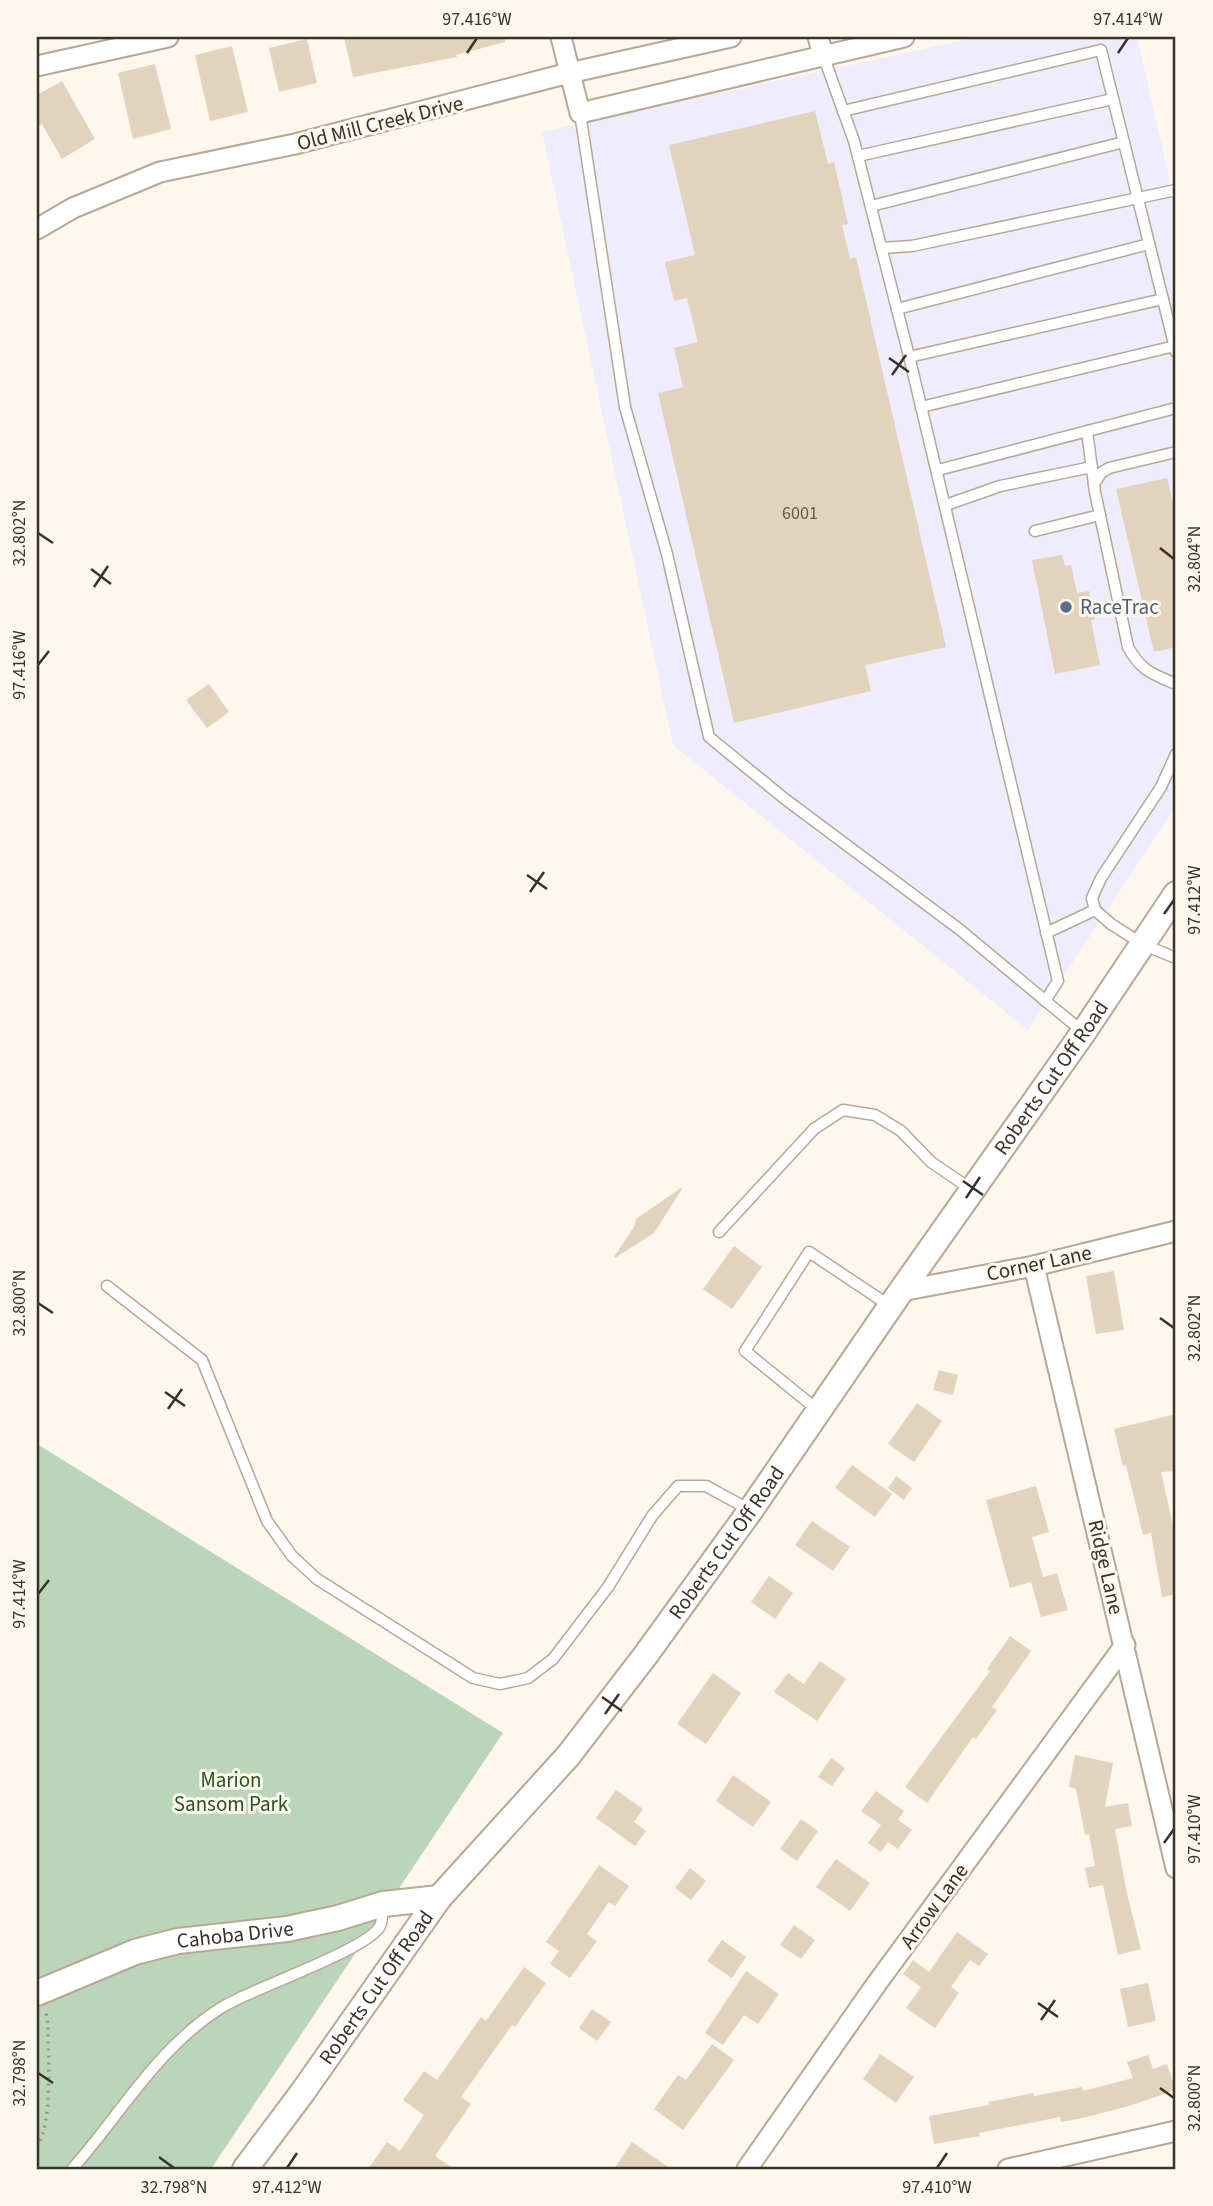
<svg xmlns="http://www.w3.org/2000/svg" width="1213" height="2206" font-family="'Source Sans 3',sans-serif">
  <style>
    .commercial { fill: #efecfd }
    .green { fill: #bbd5b8 }
    .building { fill: #e3d2bc }
    .lines { fill: none; stroke-linecap: round; stroke-linejoin: round }
    .service-casing { stroke: #b8a792; stroke-width: 13 }
    .minor-casing { stroke: #b8a792; stroke-width: 23 }
    .tertiary-casing { stroke: #b8a792; stroke-width: 28 }
    .path { stroke: #9c958c; stroke-width: 3.5; stroke-dasharray: 2 5; stroke-linecap: butt }
    .service { stroke: #fff; stroke-width: 10 }
    .minor { stroke: #fff; stroke-width: 19 }
    .tertiary { stroke: #fff; stroke-width: 24 }
    .ticks { fill: none; stroke: #393229; stroke-width: 2.5 }
    .service-dot { fill: #5c6f8a; stroke: #fef7ee; stroke-width: 2.5 }
    .labels { text-anchor: middle; dominant-baseline: central; stroke-width: 6; stroke-linejoin: round; paint-order: stroke }
    .number-label { font-size: 18px; fill: #645a4e }
    .street-label { font-size: 21px; fill: #393229; stroke: #fef7ee }
    .service-label { font-size: 21px; fill: #4e5e75; stroke: #fef7ee; text-anchor: start }
    .park-label { font-size: 21px; fill: #265522; stroke: #fef7ee }
    .neatline { fill: none; stroke: #393229; stroke-width: 2.5 }
    .ticks-label { font-size: 18px; text-anchor: middle; fill: #393229 }
  </style>
  <rect width="100%" height="100%" fill="#fef7ee"/>
  <path class="commercial" d="M 978,37 L 1137,37 L 1176,208 L 1176,806 L 1028,1030 L 673,745 L 542,132 Z"/>
  <path class="green" d="M 37,1444 L 503,1733 L 211,2169 L 37,2169 Z"/>
  <g class="building">
    <path d="M 344,37 L 505,37 L 505,42 L 456,55 L 457,57 L 353,77 Z"/>
    <path d="M 307,39 L 317,83 L 279,92 L 269,48 Z"/>
    <path d="M 232,46 L 248,112 L 210,121 L 195,55 Z"/>
    <path d="M 155,64 L 171,129 L 133,139 L 118,73 Z"/>
    <path d="M 62,81 L 95,139 L 62,159 L 42,124 L 37,128 L 37,95 Z"/>
    <path d="M 815,111 L 828,164 L 834,162 L 848,224 L 842,225 L 850,259 L 856,257 L 946,647 L 865,665 L 871,691 L 734,723 L 658,393 L 683,387 L 674,348 L 698,342 L 687,298 L 674,301 L 665,262 L 695,255 L 669,145 Z"/>
    <path d="M 1167,478 L 1176,516 L 1176,647 L 1154,652 L 1116,489 Z"/>
    <path d="M 1062,555 L 1065,566 L 1071,565 L 1077,593 L 1089,591 L 1095,620 L 1091,620 L 1100,665 L 1055,674 L 1032,560 Z"/>
    <path d="M 209,684 L 229,712 L 207,728 L 186,700 Z"/>
    <path d="M 681,1188 L 682,1189 L 654,1233 L 615,1258 L 614,1257 L 634,1227 L 636,1219 Z"/>
    <path d="M 734,1246 L 762,1267 L 732,1309 L 703,1289 Z"/>
    <path d="M 1114,1271 L 1124,1330 L 1096,1334 L 1086,1276 Z"/>
    <path d="M 939,1370 L 958,1375 L 953,1395 L 933,1390 Z"/>
    <path d="M 917,1403 L 942,1421 L 914,1462 L 888,1444 Z"/>
    <path d="M 1176,1414 L 1176,1471 L 1161,1472 L 1176,1539 L 1176,1594 L 1162,1597 L 1151,1533 L 1143,1535 L 1126,1465 L 1123,1466 L 1114,1429 Z"/>
    <path d="M 852,1465 L 892,1494 L 875,1517 L 835,1488 Z"/>
    <path d="M 896,1476 L 912,1488 L 904,1500 L 888,1488 Z"/>
    <path d="M 1036,1486 L 1049,1532 L 1032,1537 L 1043,1577 L 1057,1573 L 1068,1610 L 1041,1617 L 1031,1582 L 1010,1588 L 986,1500 Z"/>
    <path d="M 812,1521 L 850,1547 L 833,1571 L 795,1545 Z"/>
    <path d="M 769,1576 L 793,1593 L 775,1619 L 751,1602 Z"/>
    <path d="M 1010,1636 L 1031,1651 L 992,1707 L 997,1710 L 976,1739 L 973,1737 L 927,1803 L 905,1787 L 990,1671 L 987,1669 Z"/>
    <path d="M 820,1661 L 846,1679 L 817,1721 L 774,1692 L 788,1673 L 804,1684 Z"/>
    <path d="M 713,1673 L 741,1693 L 706,1744 L 677,1724 Z"/>
    <path d="M 1075,1755 L 1113,1763 L 1105,1807 L 1128,1803 L 1132,1826 L 1115,1829 L 1127,1894 L 1141,1949 L 1118,1955 L 1103,1885 L 1089,1888 L 1085,1868 L 1095,1866 L 1089,1834 L 1085,1835 L 1076,1789 L 1069,1787 Z"/>
    <path d="M 831,1758 L 845,1768 L 832,1786 L 818,1777 Z"/>
    <path d="M 733,1775 L 771,1802 L 753,1827 L 716,1801 Z"/>
    <path d="M 616,1790 L 643,1809 L 634,1822 L 646,1831 L 635,1846 L 596,1818 Z"/>
    <path d="M 876,1791 L 904,1811 L 898,1820 L 912,1830 L 898,1849 L 888,1842 L 881,1852 L 868,1843 L 881,1825 L 861,1811 Z"/>
    <path d="M 801,1819 L 818,1831 L 797,1861 L 780,1849 Z"/>
    <path d="M 836,1859 L 870,1883 L 850,1911 L 816,1887 Z"/>
    <path d="M 599,1865 L 629,1886 L 615,1906 L 609,1902 L 587,1934 L 597,1941 L 570,1978 L 550,1964 L 559,1951 L 546,1942 Z"/>
    <path d="M 690,1868 L 706,1881 L 691,1900 L 675,1888 Z"/>
    <path d="M 794,1925 L 815,1940 L 801,1959 L 780,1945 Z"/>
    <path d="M 957,1932 L 988,1954 L 979,1966 L 970,1960 L 951,1987 L 959,1993 L 935,2028 L 906,2008 L 921,1987 L 903,1974 L 913,1960 L 929,1972 Z"/>
    <path d="M 722,1940 L 746,1957 L 732,1978 L 707,1961 Z"/>
    <path d="M 524,1967 L 546,1983 L 515,2027 L 512,2025 L 461,2097 L 471,2104 L 435,2156 L 454,2169 L 368,2169 L 387,2142 L 400,2151 L 424,2115 L 403,2100 L 424,2071 L 437,2080 L 481,2017 L 486,2021 Z"/>
    <path d="M 746,1971 L 779,1994 L 758,2024 L 744,2015 L 723,2045 L 705,2033 Z"/>
    <path d="M 1148,1983 L 1156,2021 L 1128,2027 L 1120,1989 Z"/>
    <path d="M 592,2009 L 611,2022 L 597,2041 L 579,2028 Z"/>
    <path d="M 712,2044 L 734,2060 L 683,2130 L 654,2109 L 678,2075 L 686,2080 Z"/>
    <path d="M 880,2054 L 914,2077 L 896,2103 L 863,2079 Z"/>
    <path d="M 1148,2055 L 1153,2069 L 1167,2064 L 1176,2090 L 1129,2106 L 1083,2118 L 1061,2122 L 1060,2117 L 979,2133 L 980,2136 L 934,2144 L 929,2116 L 989,2105 L 988,2102 L 1034,2093 L 1034,2096 L 1082,2087 L 1083,2091 L 1133,2078 L 1127,2062 Z"/>
    <path d="M 632,2142 L 671,2169 L 614,2169 Z"/>
  </g>
  <g class="lines">
    <g class="service-casing">
      <g id="service">
        <path d="M 823,55 L 854,141 L 910,360 L 1058,981 L 1045,1001"/>
        <path d="M 843,111 L 1101,50 L 1176,352"/>
        <path d="M 580,113 L 625,407 L 667,554 L 709,737 L 785,799 L 959,929 L 1083,1032"/>
        <path d="M 858,156 L 1113,99"/>
        <path d="M 871,206 L 1124,142"/>
        <path d="M 881,248 L 912,246 L 1176,190"/>
        <path d="M 897,309 L 1149,244"/>
        <path d="M 909,357 L 1163,299"/>
        <path d="M 921,407 L 1175,346"/>
        <path d="M 1087,431 L 1095,492 L 1128,647 C 1141,671 1152,674 1176,684"/>
        <path d="M 938,470 L 1176,408"/>
        <path d="M 1094,484 L 1101,473 L 1109,468 L 1176,452"/>
        <path d="M 946,505 L 1000,486 L 1092,467"/>
        <path d="M 1035,531 L 1100,515"/>
        <path d="M 1176,754 L 1161,787 L 1101,878 L 1092,898 L 1095,910 L 1111,924 L 1144,945 L 1176,958"/>
        <path d="M 1046,933 L 1095,910"/>
        <path d="M 719,1232 L 814,1129 L 843,1110 L 875,1115 L 901,1131 L 931,1162 L 972,1190"/>
        <path d="M 107,1286 L 202,1360 L 267,1521 L 292,1556 L 317,1579 L 473,1678 L 500,1684 L 528,1678 L 553,1659 L 608,1587 L 652,1516 L 678,1486 L 706,1486 L 750,1510"/>
        <path d="M 819,1411 L 745,1351 L 809,1252 L 890,1306"/>
        <path d="M 72,2169 C 122,2113 158,2046 224,2006 C 254,1988 369,1949 380,1926 C 383,1920 382,1910 383,1904"/>
      </g>
    </g>
    <g class="minor-casing">
      <g id="minor">
        <path d="M 561,37 L 580,113 L 904,37"/>
        <path d="M 818,37 L 823,55"/>
        <path d="M 37,66 L 168,37"/>
        <path d="M 37,229 L 73,208 L 160,172 L 295,144 L 569,73 L 731,37"/>
        <path d="M 1034,1266 L 1176,1868"/>
        <path d="M 901,1291 L 1034,1266 L 1176,1231"/>
        <path d="M 747,2169 L 875,1986 L 1125,1645"/>
        <path d="M 1008,2169 L 1176,2131"/>
      </g>
    </g>
    <g class="tertiary-casing">
      <g id="tertiary">
        <path id="s1" d="M 37,1993 L 135,1952 L 178,1941 L 287,1929 L 338,1918 L 383,1904 L 439,1898"/>
        <path id="s2" d="M 245,2169 L 302,2093 L 439,1898 L 568,1756 L 645,1656 L 750,1511 L 901,1291 L 1083,1033 L 1176,894"/>
      </g>
    </g>
    <g class="path">
      <path d="M 37,2043 L 37,2045"/>
      <path d="M 37,2147 C 53,2121 48,2058 48,2026 L 46,2011"/>
    </g>
    <use href="#service" class="service"/>
    <use href="#minor" class="minor"/>
    <use href="#tertiary" class="tertiary"/>
  </g>
  <path class="ticks" d="M 467,53 L 477,38M 1118,53 L 1128,38M 889,358 L 909,372M 892,375 L 906,355M 38,533 L 53,543M 1160,548 L 1174,559M 91,569 L 111,584M 94,587 L 108,566M 38,665 L 49,651M 527,875 L 547,889M 530,892 L 544,872M 1164,914 L 1174,900M 963,1181 L 983,1195M 966,1198 L 980,1177M 38,1303 L 53,1313M 1160,1318 L 1174,1328M 165,1392 L 185,1406M 168,1409 L 182,1389M 38,1594 L 49,1580M 602,1697 L 622,1711M 605,1714 L 619,1694M 1164,1843 L 1174,1829M 1038,2003 L 1058,2017M 1041,2020 L 1055,2000M 38,2073 L 53,2083M 1160,2088 L 1174,2098M 159,2157 L 174,2168M 287,2168 L 297,2153M 937,2168 L 947,2153"/>
  <circle class="service-dot" cx="1066" cy="607" r="7"/>
  <g class="labels">
    <g class="number-label">
      <text x="800" y="513">6001</text>
    </g>
    <g class="street-label">
      <text transform="translate(380 123) rotate(-14)">Old Mill Creek Drive</text>
      <text stroke="none"><textPath href="#s2" startOffset="1358">Roberts Cut Off Road</textPath></text>
      <text transform="translate(1039 1263) rotate(-12)">Corner Lane</text>
      <text stroke="none"><textPath href="#s2" startOffset="791">Roberts Cut Off Road</textPath></text>
      <text transform="translate(1106 1567) rotate(77)">Ridge Lane</text>
      <text transform="translate(934 1906) rotate(-54)">Arrow Lane</text>
      <text stroke="none"><textPath href="#s1" startOffset="208">Cahoba Drive</textPath></text>
      <text stroke="none"><textPath href="#s2" startOffset="224">Roberts Cut Off Road</textPath></text>
    </g>
    <g class="service-label">
      <text x="1080" y="607">RaceTrac</text>
    </g>
    <g class="park-label">
      <text x="231" y="1780">Marion<tspan x="231" dy="24">Sansom Park</tspan></text>
    </g>
  </g>
  <rect width="1213" height="2206" fill="none" stroke="#fef7ee" stroke-width="77"/>
  <rect x="38" y="38" width="1136" height="2130" class="neatline"/>
  <g class="ticks-label">
    <text x="477" y="25">97.416°W</text>
    <text x="1128" y="25">97.414°W</text>
    <text transform="translate(19 533) rotate(-90)" y="6">32.802°N</text>
    <text transform="translate(1194 559) rotate(-90)" y="6">32.804°N</text>
    <text transform="translate(19 665) rotate(-90)" y="6">97.416°W</text>
    <text transform="translate(1194 900) rotate(-90)" y="6">97.412°W</text>
    <text transform="translate(19 1303) rotate(-90)" y="6">32.800°N</text>
    <text transform="translate(1194 1328) rotate(-90)" y="6">32.802°N</text>
    <text transform="translate(19 1594) rotate(-90)" y="6">97.414°W</text>
    <text transform="translate(1194 1829) rotate(-90)" y="6">97.410°W</text>
    <text transform="translate(19 2073) rotate(-90)" y="6">32.798°N</text>
    <text transform="translate(1194 2098) rotate(-90)" y="6">32.800°N</text>
    <text x="174" y="2193">32.798°N</text>
    <text x="287" y="2193">97.412°W</text>
    <text x="937" y="2193">97.410°W</text>
  </g>
</svg>
